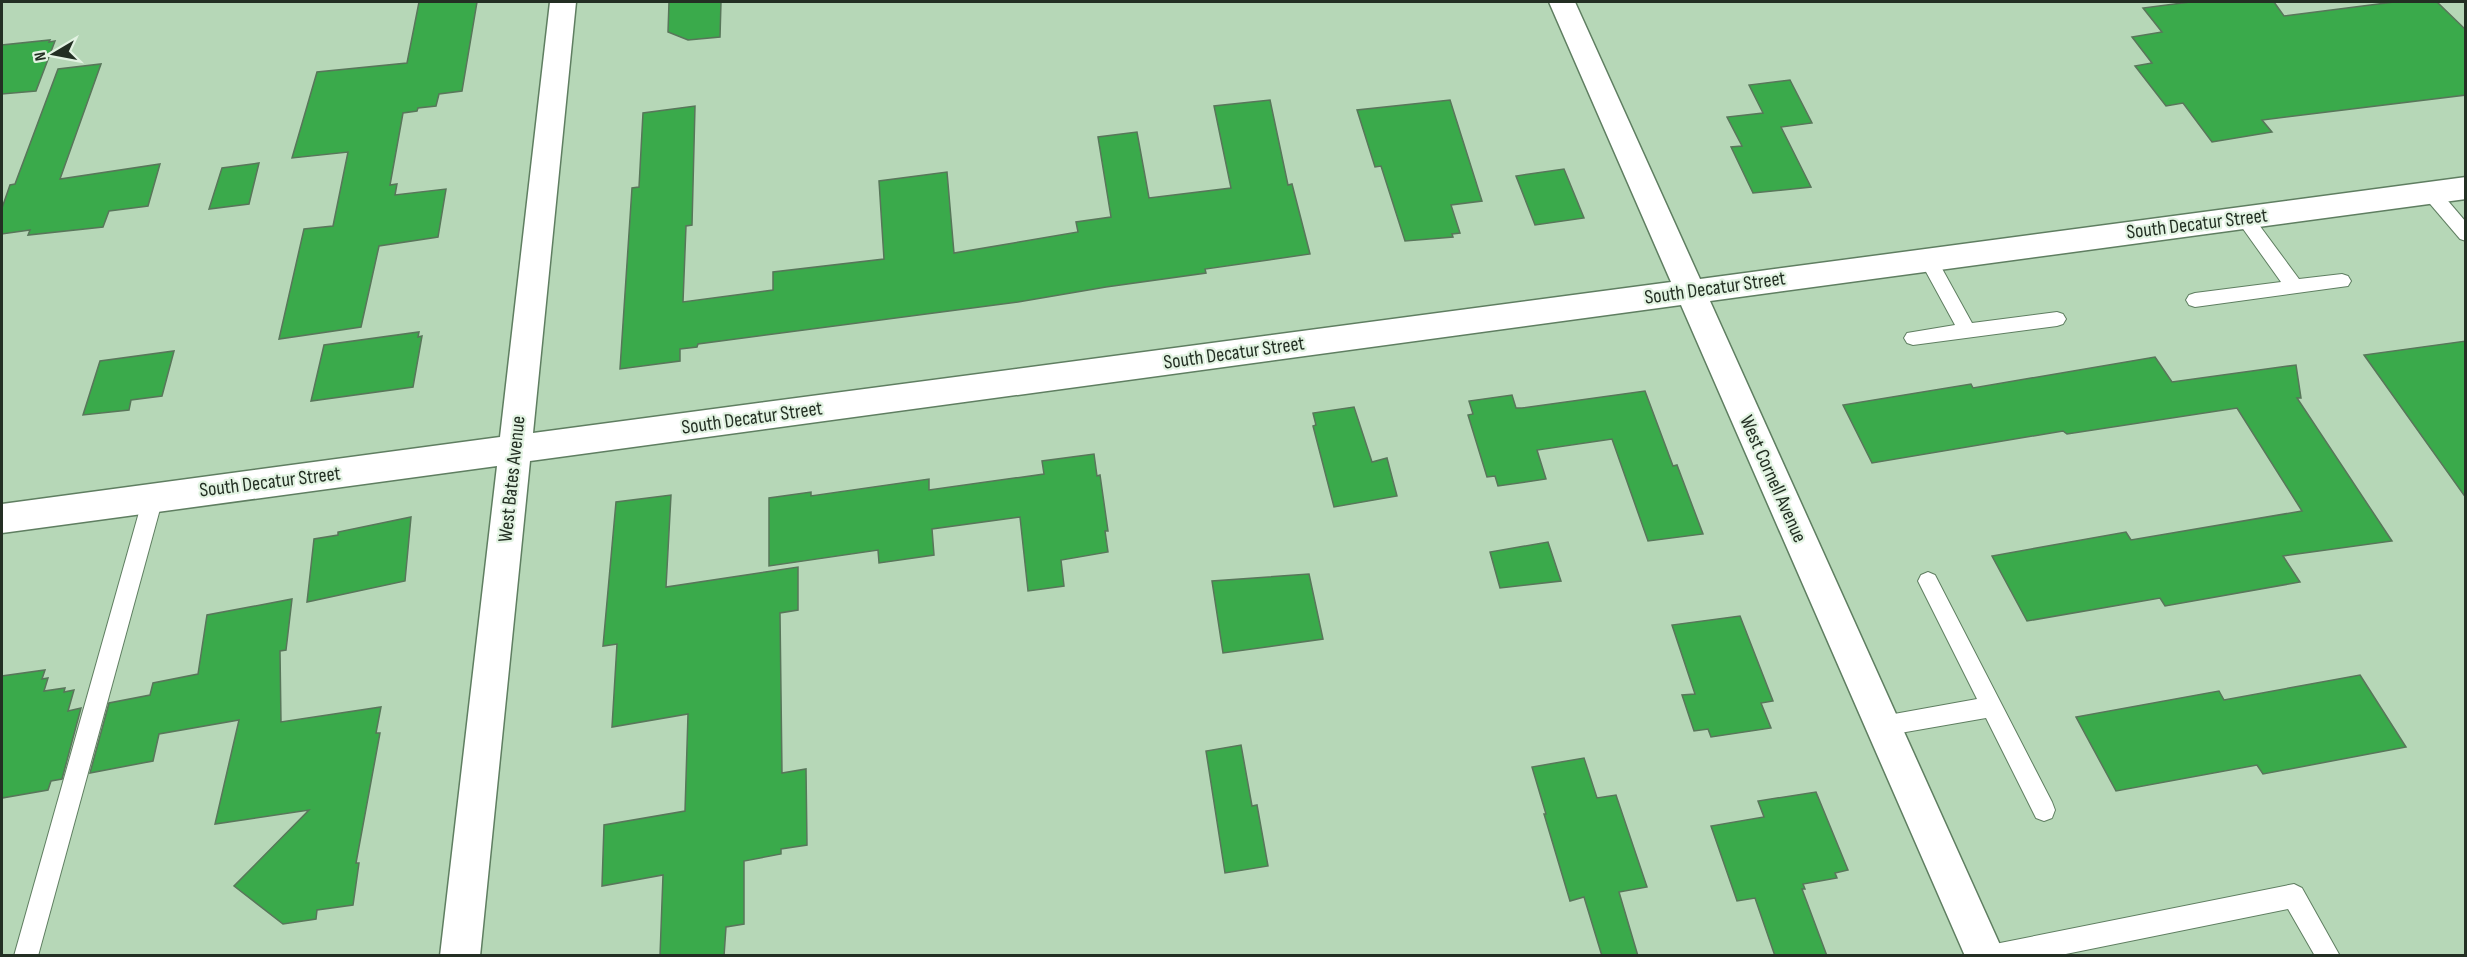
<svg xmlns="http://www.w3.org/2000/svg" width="2467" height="957" font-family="'Sofia Sans Condensed',sans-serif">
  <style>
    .building { fill: #3aaa4b; stroke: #58765a; stroke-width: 1.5 }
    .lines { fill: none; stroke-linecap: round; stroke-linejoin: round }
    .lane-casing { stroke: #5f7e61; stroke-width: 2 }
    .street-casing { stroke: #5f7e61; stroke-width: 3 }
    .lane { fill: #fff; fill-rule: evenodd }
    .street { fill: #fff; fill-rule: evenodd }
    .labels { text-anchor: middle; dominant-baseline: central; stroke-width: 4.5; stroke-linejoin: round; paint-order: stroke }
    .street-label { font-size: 20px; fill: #232f23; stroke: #e2f3e2 }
  </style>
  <rect width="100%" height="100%" fill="#b6d7b7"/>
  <g class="building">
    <path d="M 419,2 L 477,2 L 462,91 L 439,94 L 436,106 L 418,108 L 417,111 L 403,113 L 390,185 L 397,184 L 395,195 L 446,189 L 438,237 L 379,246 L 361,327 L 279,339 L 304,229 L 333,226 L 348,152 L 292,158 L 317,72 L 407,63 Z"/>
    <path d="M 669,2 L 721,2 L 720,37 L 688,40 L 668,32 Z"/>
    <path d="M 2190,2 L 2274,2 L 2284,16 L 2394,2 L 2437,2 L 2466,30 L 2466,95 L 2262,120 L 2272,132 L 2212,142 L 2183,103 L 2166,106 L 2135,66 L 2152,63 L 2132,37 L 2162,32 L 2143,8 Z"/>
    <path d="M 50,40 L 49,42 L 55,41 L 36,91 L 2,94 L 2,45 Z"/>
    <path d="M 101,64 L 60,179 L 160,164 L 148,206 L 109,211 L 103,227 L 28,235 L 30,230 L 2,234 L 2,208 L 10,185 L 15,184 L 58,69 Z"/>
    <path d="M 1790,80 L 1812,123 L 1781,127 L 1811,187 L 1753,193 L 1731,147 L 1742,146 L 1727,117 L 1763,113 L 1749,85 Z"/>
    <path d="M 1270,100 L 1288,185 L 1292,184 L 1310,254 L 1205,269 L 1206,273 L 1106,287 L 1018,302 L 698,344 L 697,347 L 680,349 L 680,361 L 620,369 L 632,188 L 639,187 L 643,113 L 695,106 L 692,225 L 686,226 L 683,302 L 773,290 L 773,272 L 884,259 L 879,181 L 947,172 L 954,253 L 1078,232 L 1076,222 L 1111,217 L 1098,137 L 1137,132 L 1149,198 L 1231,188 L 1214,106 Z"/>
    <path d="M 1450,100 L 1482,201 L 1451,205 L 1460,233 L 1452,234 L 1453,237 L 1405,241 L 1381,166 L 1375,167 L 1357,110 Z"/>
    <path d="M 259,163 L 249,204 L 209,209 L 222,168 Z"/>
    <path d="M 1564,169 L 1584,218 L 1535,225 L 1516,176 Z"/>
    <path d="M 419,332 L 418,337 L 422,336 L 413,387 L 311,401 L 324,345 Z"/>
    <path d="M 2466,341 L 2466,498 L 2364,355 Z"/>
    <path d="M 174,351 L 162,396 L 131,400 L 129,410 L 83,415 L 100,361 Z"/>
    <path d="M 2155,357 L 2172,382 L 2296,365 L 2301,398 L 2297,398 L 2392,541 L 2283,556 L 2300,582 L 2165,606 L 2160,598 L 2027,621 L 1992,556 L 2126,532 L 2131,540 L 2302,511 L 2237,408 L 2067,434 L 2063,431 L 1872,463 L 1843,405 L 1971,384 L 1973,388 Z"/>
    <path d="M 1645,391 L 1673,466 L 1677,465 L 1703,534 L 1648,541 L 1612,439 L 1537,450 L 1546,479 L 1498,486 L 1495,476 L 1487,477 L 1468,415 L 1473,414 L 1469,401 L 1512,395 L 1516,408 L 1522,408 Z"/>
    <path d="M 1354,407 L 1372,462 L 1387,458 L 1397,496 L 1334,507 L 1313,426 L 1316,425 L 1313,413 Z"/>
    <path d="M 1094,454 L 1097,476 L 1100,475 L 1108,531 L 1105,531 L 1108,552 L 1061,560 L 1064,586 L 1028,591 L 1020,517 L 932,529 L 934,555 L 879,563 L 878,550 L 769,566 L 769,498 L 811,492 L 811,496 L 929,479 L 929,490 L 1044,474 L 1042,461 Z"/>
    <path d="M 671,495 L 666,587 L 798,567 L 798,610 L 780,613 L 782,773 L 806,769 L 807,845 L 781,849 L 781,854 L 744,861 L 744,924 L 726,927 L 724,956 L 660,956 L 663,875 L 602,886 L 604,825 L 685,811 L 688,714 L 612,727 L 617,644 L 603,646 L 616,502 Z"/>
    <path d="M 411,517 L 405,581 L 307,602 L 314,539 L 338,535 L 338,532 Z"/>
    <path d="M 1548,542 L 1561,581 L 1500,588 L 1490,552 Z"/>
    <path d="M 1309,574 L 1323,639 L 1223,653 L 1212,581 Z"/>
    <path d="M 292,599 L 286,650 L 280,651 L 281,722 L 381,707 L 376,733 L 380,733 L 356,863 L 359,863 L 353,905 L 317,910 L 316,919 L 283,924 L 234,886 L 309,810 L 215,824 L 239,720 L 159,734 L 153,761 L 90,773 L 109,703 L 150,695 L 153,683 L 198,674 L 207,615 Z"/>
    <path d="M 1740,616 L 1773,701 L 1761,703 L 1771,728 L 1711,737 L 1708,729 L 1694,731 L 1682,695 L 1695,694 L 1672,625 Z"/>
    <path d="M 45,670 L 42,679 L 48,678 L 44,691 L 65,688 L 64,692 L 74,690 L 68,711 L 81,708 L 62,779 L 51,781 L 48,790 L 2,798 L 2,676 Z"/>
    <path d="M 2360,675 L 2406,747 L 2263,774 L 2257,765 L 2116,791 L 2076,717 L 2219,691 L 2224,700 Z"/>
    <path d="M 1241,745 L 1252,806 L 1257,805 L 1268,866 L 1225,873 L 1206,751 Z"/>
    <path d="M 1584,758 L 1597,798 L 1616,795 L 1647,887 L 1619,892 L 1638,956 L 1602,956 L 1584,897 L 1570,901 L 1544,814 L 1546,814 L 1532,767 Z"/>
    <path d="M 1816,792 L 1848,870 L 1835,873 L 1837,878 L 1803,884 L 1805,889 L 1802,889 L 1827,956 L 1775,956 L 1755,898 L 1737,901 L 1711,826 L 1764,817 L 1758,801 Z"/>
  </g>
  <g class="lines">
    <g class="lane-casing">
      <g id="lane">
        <path d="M 2431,187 L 2437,188 L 2466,222 L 2466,241 L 2460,239 L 2425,198 L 2422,193 L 2425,188 Z"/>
        <path d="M 2245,212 L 2251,214 L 2299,279 L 2342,274 L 2348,276 L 2351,281 L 2348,286 L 2195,307 L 2189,305 L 2186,300 L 2189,295 L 2195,293 L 2281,282 L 2236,219 L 2239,214 Z"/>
        <path d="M 1928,252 L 1934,254 L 1972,323 L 2057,312 L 2063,314 L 2066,319 L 2063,324 L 2057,326 L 1913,345 L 1907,343 L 1904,338 L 1907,333 L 1955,325 L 1919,259 L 1922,254 Z"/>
        <path d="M 153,489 L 160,492 L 163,498 L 38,956 L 14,956 L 143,498 L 146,492 Z"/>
        <path d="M 1928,572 L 1935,575 L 2052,802 L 2055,810 L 2052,818 L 2044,821 L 2036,818 L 1986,718 L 1883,736 L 1875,733 L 1872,726 L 1875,719 L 1883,716 L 1977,699 L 1918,581 L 1921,575 Z"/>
        <path d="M 2294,884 L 2302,888 L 2340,956 L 2315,956 L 2288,909 L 2056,956 L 1983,956 L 1987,948 L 1995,944 Z"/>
      </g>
    </g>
    <g class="street-casing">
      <path id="street" d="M 550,2 L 576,2 L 533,433 L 1671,282 L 1549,2 L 1575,2 L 1700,279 L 2466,177 L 2466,199 L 1710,301 L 2005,956 L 1965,956 L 1681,305 L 530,461 L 480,956 L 440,956 L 497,466 L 2,533 L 2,504 L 500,437 Z"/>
    </g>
    <use href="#lane" class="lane"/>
    <use href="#street" class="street"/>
  </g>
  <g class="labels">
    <g class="street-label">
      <text transform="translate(2197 224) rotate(-7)">South Decatur Street</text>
      <text transform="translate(1715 288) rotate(-8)">South Decatur Street</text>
      <text transform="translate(1234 353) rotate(-8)">South Decatur Street</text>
      <text transform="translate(752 418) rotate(-8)">South Decatur Street</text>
      <text transform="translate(512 479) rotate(-84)">West Bates Avenue</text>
      <text transform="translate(1773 479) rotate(66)">West Cornell Avenue</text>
      <text transform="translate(270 482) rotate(-7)">South Decatur Street</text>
    </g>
  </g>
  <rect width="2467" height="957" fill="none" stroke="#232f23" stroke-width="6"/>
  <g transform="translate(54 54) rotate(260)" stroke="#e2f3e2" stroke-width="4.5" paint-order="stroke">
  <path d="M0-4.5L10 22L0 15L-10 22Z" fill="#232f23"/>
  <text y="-9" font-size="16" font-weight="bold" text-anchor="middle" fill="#232f23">N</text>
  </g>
</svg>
